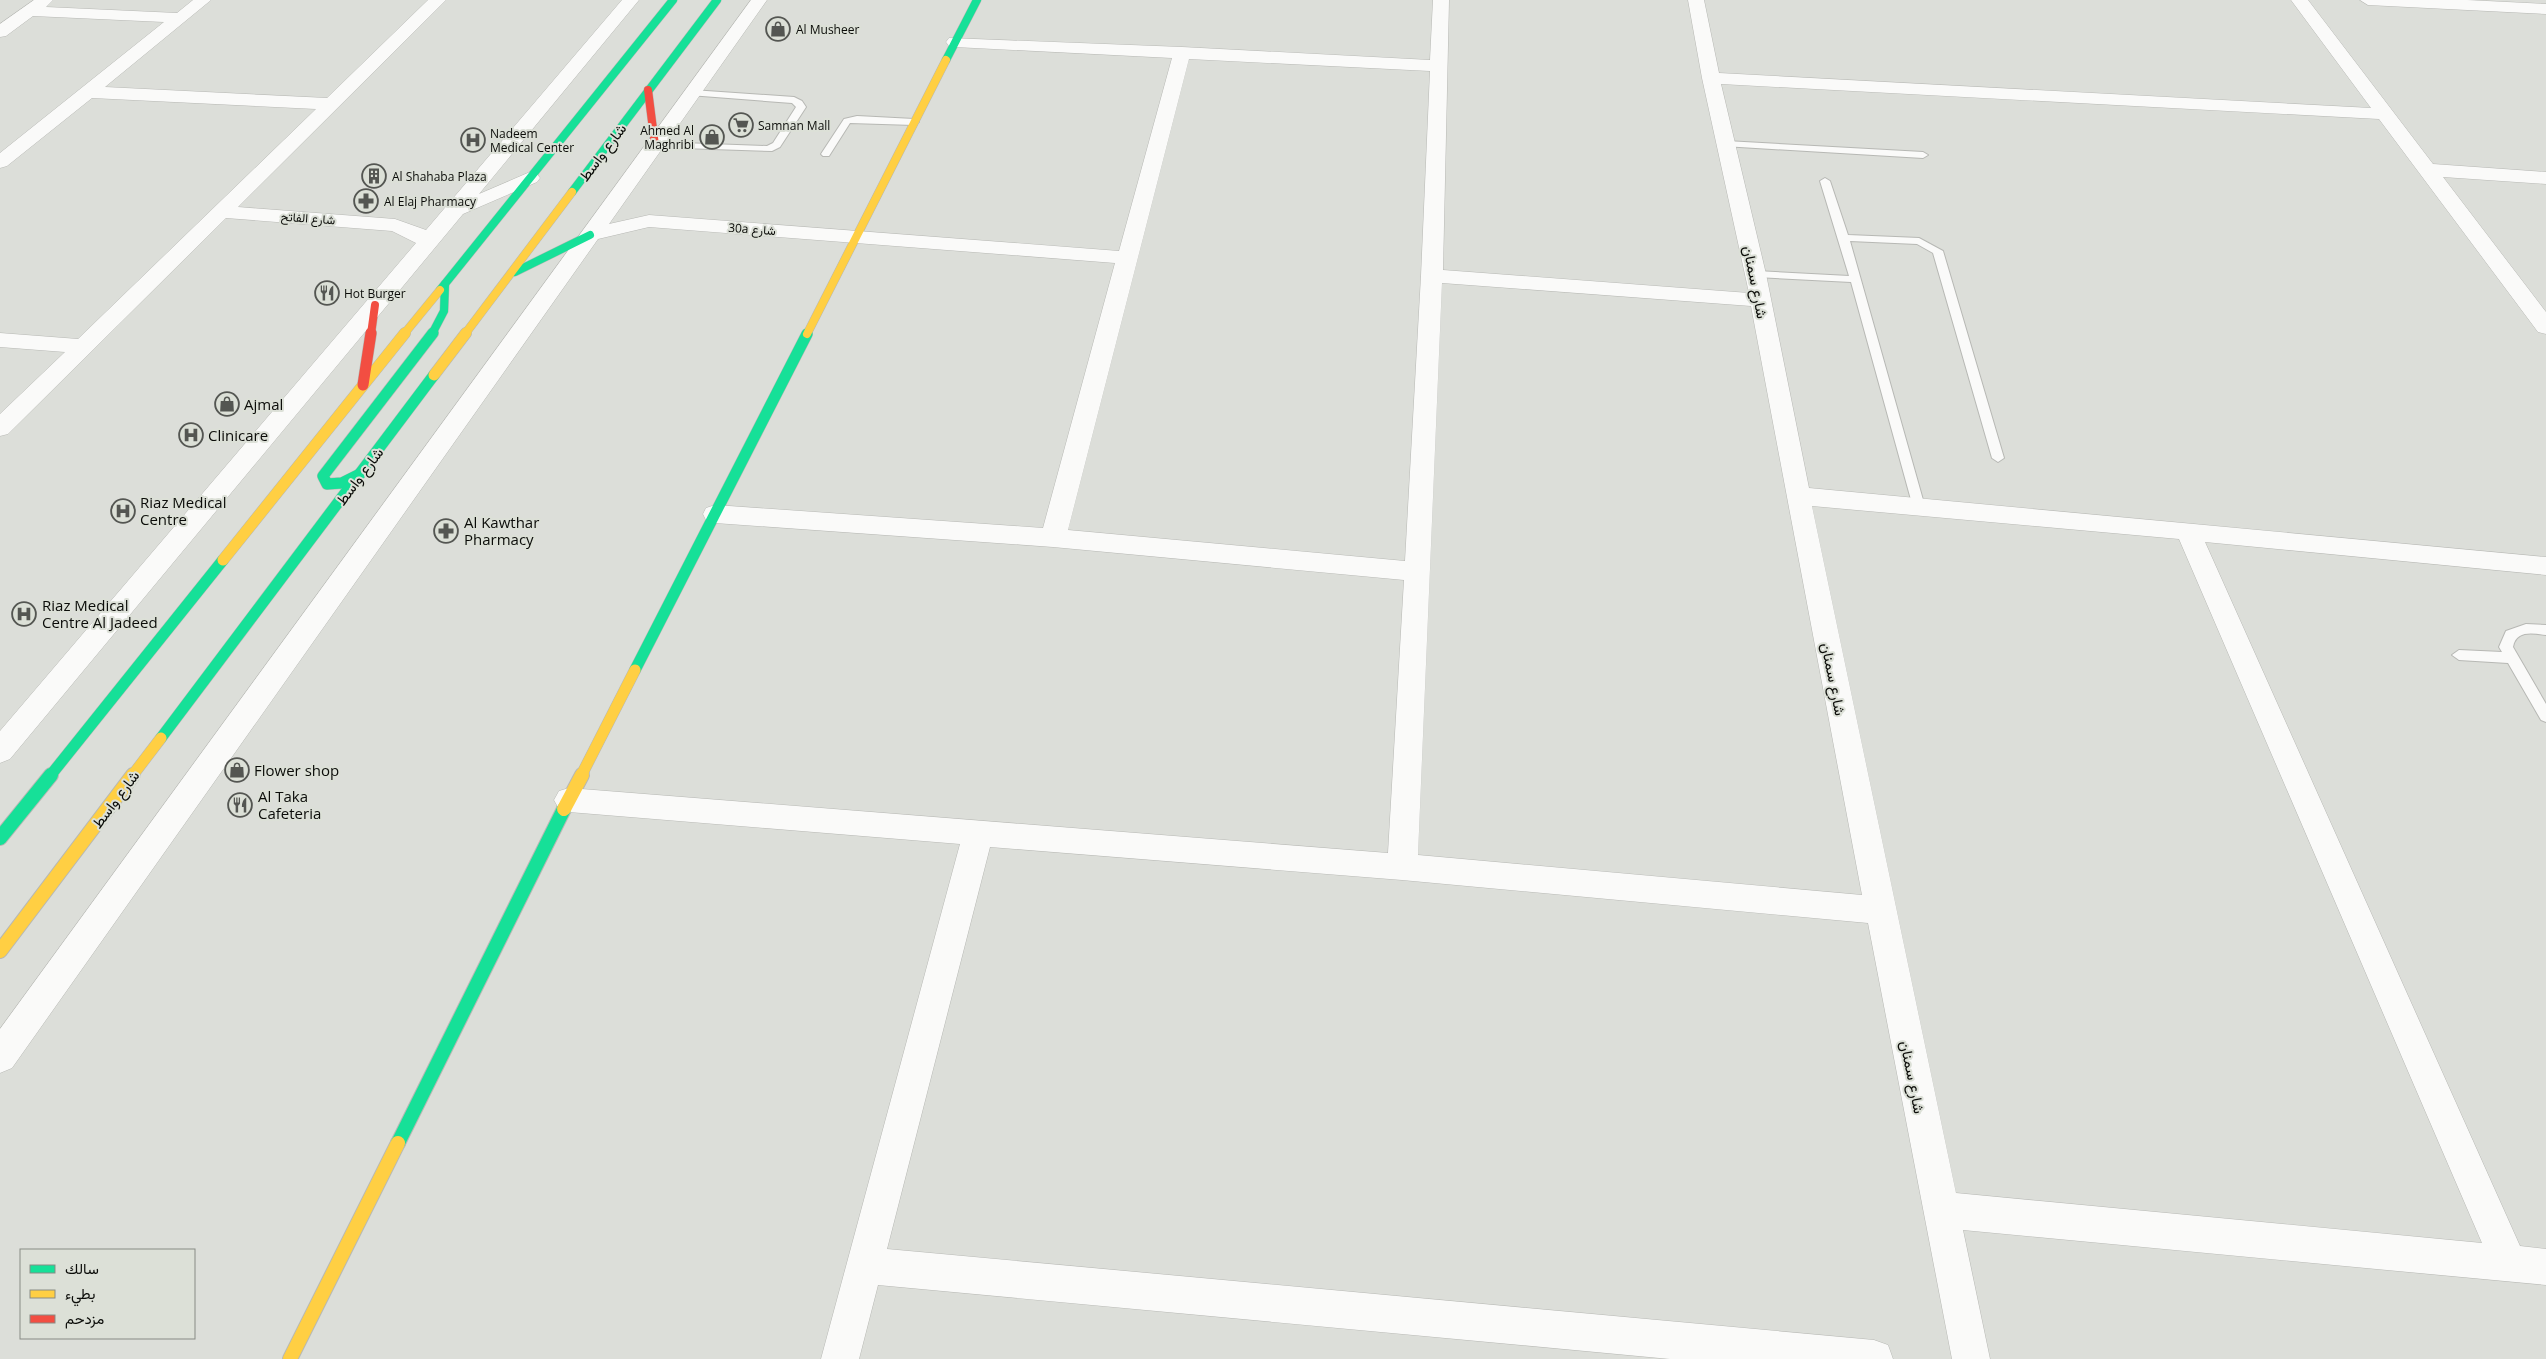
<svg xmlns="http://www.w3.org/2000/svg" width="2546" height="1359" font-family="'Open Sans',Vazirmatn,sans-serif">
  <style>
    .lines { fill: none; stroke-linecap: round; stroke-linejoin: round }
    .lane-casing { stroke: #b7b8b4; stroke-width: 2 }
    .street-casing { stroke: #b7b8b4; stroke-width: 1 }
    .fast-far2-casing { stroke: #b7b8b4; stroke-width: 9 }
    .fast-far1-casing { stroke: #b7b8b4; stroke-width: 12 }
    .fast-casing { stroke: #b7b8b4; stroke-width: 16 }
    .slow-far2-casing { stroke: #b7b8b4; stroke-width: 9 }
    .slow-far1-casing { stroke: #b7b8b4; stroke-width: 12 }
    .slow-casing { stroke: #b7b8b4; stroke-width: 16 }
    .jam-far1-casing { stroke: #b7b8b4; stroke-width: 9 }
    .jam-casing { stroke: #b7b8b4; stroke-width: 12 }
    .lane { fill: #fafaf9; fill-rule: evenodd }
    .street { fill: #fafaf9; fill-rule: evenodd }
    .fast-far2 { stroke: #16e098; stroke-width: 8 }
    .fast-far1 { stroke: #16e098; stroke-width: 11 }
    .fast { stroke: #16e098; stroke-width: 14 }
    .slow-far2 { stroke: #ffcf43; stroke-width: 8 }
    .slow-far1 { stroke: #ffcf43; stroke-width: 11 }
    .slow { stroke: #ffcf43; stroke-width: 14 }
    .jam-far1 { stroke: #f24e42; stroke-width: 8 }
    .jam { stroke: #f24e42; stroke-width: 11 }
    .labels { text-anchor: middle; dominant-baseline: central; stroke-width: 4; stroke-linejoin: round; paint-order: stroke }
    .far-poi-label { font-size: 12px; fill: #0b0c09; stroke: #dce0d7; text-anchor: start }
    .far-street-label { font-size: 12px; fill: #0b0c09; stroke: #dce0d7 }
    .street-label { font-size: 15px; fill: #0b0c09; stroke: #dce0d7 }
    .poi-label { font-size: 15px; fill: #0b0c09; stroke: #dce0d7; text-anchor: start }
  </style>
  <rect width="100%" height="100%" fill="#dcded9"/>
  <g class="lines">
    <g class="lane-casing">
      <g id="lane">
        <path d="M 692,90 L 794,97 L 802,101 L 806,107 L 780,147 L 772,151 L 652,147 L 650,145 L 655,142 L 767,146 L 773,143 L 796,107 L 792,103 L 689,95 L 689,91 Z"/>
        <path d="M 857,116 L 914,119 L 919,122 L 914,125 L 850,123 L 829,156 L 823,156 L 821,154 L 844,119 Z"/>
        <path d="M 1726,141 L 1923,152 L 1928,155 L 1923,158 L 1723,146 L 1721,144 Z"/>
        <path d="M 1825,178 L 1830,181 L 1848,235 L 1919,238 L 1943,251 L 2004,458 L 1998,462 L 1992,458 L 1933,253 L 1917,244 L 1850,241 L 1925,507 L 1919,511 L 1913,507 L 1851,282 L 1756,277 L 1751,274 L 1756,271 L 1849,276 L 1820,181 Z"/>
        <path d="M 2526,624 L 2546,625 L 2546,635 C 2532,633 2516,630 2513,647 L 2546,704 L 2546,722 L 2541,720 L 2508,663 L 2459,660 L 2452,655 L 2459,650 L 2502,652 L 2499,647 L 2506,631 Z"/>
      </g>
    </g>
    <g class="street-casing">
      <g id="street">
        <path d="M 34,0 L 53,0 L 46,7 L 177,13 L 193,0 L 211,0 L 105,87 L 327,98 L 428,0 L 446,0 L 238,207 L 395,219 L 426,230 L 622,0 L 639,0 L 479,194 L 530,172 L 537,174 L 540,178 L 537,182 L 463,214 L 10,759 L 0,763 L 0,731 L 416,243 L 392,231 L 226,218 L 8,434 L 0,436 L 0,414 L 65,352 L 0,347 L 0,333 L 78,339 L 316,109 L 92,98 L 7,166 L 0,168 L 0,153 L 164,22 L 33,16 L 6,36 L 0,37 L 0,24 Z"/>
        <path d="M 751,0 L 767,0 L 609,224 L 649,215 L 1119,251 L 1172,58 L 955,47 L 949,46 L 946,42 L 949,38 L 1182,47 L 1430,60 L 1433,0 L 1449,0 L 1443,270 L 1749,293 L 1702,78 L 1688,0 L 1704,0 L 1719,73 L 2371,108 L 2291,0 L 2308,0 L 2433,164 L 2546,172 L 2546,184 L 2443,177 L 2546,312 L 2546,334 L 2538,332 L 2379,119 L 1721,84 L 1766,274 L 1809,488 L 2546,557 L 2546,575 L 2205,542 L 2520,1246 L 2546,1249 L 2546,1285 L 1963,1230 L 1990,1359 L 1952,1359 L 1868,923 L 1402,880 L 990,847 L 887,1249 L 1874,1340 L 1888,1345 L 1893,1359 L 1670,1359 L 878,1285 L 859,1359 L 821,1359 L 960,844 L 569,812 L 559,809 L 554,800 L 559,791 L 569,788 L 1388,853 L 1404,580 L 1053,547 L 715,523 L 706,520 L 703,514 L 706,508 L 715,505 L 1043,528 L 1115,263 L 649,227 L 598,239 L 12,1068 L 0,1073 L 0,1029 ZM 1189,59 L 1430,71 L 1421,276 L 1405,561 L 1068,530 ZM 1442,283 L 1751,306 L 1862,895 L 1418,855 ZM 1812,506 L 2179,539 L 2482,1243 L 1956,1193 Z"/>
        <path d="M 2360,0 L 2467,0 L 2546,4 L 2546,14 L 2368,5 Z"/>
      </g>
    </g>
    <g class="fast-far2-casing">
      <g id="fast-far2">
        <path d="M 946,60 L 977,0"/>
        <path d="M 572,192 L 717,0"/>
        <path d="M 515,272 L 590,235"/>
        <path d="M 440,290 L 673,0"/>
        <path d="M 432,334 L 444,311 L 445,284"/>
      </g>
    </g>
    <g class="fast-far1-casing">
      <g id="fast-far1">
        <path d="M 360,474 L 342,483 L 327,484 L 323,476 L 433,333"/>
        <path d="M 635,670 L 807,334"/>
        <path d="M 161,738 L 434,375"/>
        <path d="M 50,776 L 223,560"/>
      </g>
    </g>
    <g class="fast-casing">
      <g id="fast">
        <path d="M 0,838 L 51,775"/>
        <path d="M 398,1143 L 564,809"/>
      </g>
    </g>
    <g class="slow-far2-casing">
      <g id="slow-far2">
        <path d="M 404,334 L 440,290"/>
        <path d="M 465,334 L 572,192"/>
        <path d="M 807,334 L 946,60"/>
      </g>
    </g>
    <g class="slow-far1-casing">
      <g id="slow-far1">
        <path d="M 434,375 L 466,333"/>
        <path d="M 223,560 L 405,333"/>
        <path d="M 132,776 L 161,738"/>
        <path d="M 581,776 L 635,670"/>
      </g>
    </g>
    <g class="slow-casing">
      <g id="slow">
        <path d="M 564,809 L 582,775"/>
        <path d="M 0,951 L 133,775"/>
        <path d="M 290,1359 L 398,1143"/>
      </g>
    </g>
    <g class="jam-far1-casing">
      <g id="jam-far1">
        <path d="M 648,90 L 655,145"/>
        <path d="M 371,334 L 375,305"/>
      </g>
    </g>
    <g class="jam-casing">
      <path id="jam" d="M 363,385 L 371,333"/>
    </g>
    <use href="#lane" class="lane"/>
    <use href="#street" class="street"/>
    <use href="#fast-far2" class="fast-far2"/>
    <use href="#fast-far1" class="fast-far1"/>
    <use href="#fast" class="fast"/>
    <use href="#slow-far2" class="slow-far2"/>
    <use href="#slow-far1" class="slow-far1"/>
    <use href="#slow" class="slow"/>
    <use href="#jam-far1" class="jam-far1"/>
    <use href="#jam" class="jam"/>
  </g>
  <defs>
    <g id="shop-ring" transform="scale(1.25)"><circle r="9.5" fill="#dce0d7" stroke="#545652" stroke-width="1.5"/><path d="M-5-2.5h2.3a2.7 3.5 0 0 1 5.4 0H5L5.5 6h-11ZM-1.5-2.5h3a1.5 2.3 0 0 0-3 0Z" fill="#545652"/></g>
    <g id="supermarket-ring" transform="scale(1.25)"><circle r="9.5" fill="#dce0d7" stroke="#545652" stroke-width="1.5"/><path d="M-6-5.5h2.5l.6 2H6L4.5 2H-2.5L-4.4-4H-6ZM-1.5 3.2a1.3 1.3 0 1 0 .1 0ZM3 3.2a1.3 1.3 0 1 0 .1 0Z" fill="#545652"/></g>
    <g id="hospital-ring" transform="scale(1.25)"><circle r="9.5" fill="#dce0d7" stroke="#545652" stroke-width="1.5"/><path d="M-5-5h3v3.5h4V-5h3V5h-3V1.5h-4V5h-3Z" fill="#545652"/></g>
    <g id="building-ring" transform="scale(1.25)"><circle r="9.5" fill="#dce0d7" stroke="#545652" stroke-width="1.5"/><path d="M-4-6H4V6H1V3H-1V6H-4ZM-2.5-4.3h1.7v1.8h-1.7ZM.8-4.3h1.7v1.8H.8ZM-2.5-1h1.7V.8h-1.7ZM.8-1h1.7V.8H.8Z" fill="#545652"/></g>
    <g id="pharmacy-ring" transform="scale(1.25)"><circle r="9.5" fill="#dce0d7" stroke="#545652" stroke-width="1.5"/><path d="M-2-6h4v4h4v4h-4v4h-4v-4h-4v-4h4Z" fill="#545652"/></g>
    <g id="restaurant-ring" transform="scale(1.25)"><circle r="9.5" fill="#dce0d7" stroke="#545652" stroke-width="1.5"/><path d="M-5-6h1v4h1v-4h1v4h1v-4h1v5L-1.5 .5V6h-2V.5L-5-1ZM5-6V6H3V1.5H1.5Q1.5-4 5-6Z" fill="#545652"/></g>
  </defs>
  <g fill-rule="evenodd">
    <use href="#shop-ring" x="778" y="29"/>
    <use href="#supermarket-ring" x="741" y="125"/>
    <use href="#shop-ring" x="712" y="137"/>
    <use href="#hospital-ring" x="473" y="140"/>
    <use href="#building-ring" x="374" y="176"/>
    <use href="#pharmacy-ring" x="366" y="201"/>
    <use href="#restaurant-ring" x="327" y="293"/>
    <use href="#shop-ring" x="227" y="404"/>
    <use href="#hospital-ring" x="191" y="435"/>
    <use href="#hospital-ring" x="123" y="511"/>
    <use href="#pharmacy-ring" x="446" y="531"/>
    <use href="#hospital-ring" x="24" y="614"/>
    <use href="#shop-ring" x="237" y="770"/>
    <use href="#restaurant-ring" x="240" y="805"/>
  </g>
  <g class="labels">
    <g class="far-poi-label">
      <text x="796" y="29">Al Musheer</text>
      <text x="758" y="125">Samnan Mall</text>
      <text x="694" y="130" text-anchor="end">Ahmed Al<tspan x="694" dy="14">Maghribi</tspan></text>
      <text x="490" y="133">Nadeem<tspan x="490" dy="14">Medical Center</tspan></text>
      <text x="392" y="176">Al Shahaba Plaza</text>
      <text x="384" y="201">Al Elaj Pharmacy</text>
      <text x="344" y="293">Hot Burger</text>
    </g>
    <g class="far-street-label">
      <text transform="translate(308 218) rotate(4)">شارع الفاتح</text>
      <text transform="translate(752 229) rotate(4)">30a شارع</text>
    </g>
    <g class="street-label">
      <text transform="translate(602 152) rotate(-53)">شارع واسط</text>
      <text transform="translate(1756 282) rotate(79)">شارع سمنان</text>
      <text transform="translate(359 476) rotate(-53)">شارع واسط</text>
      <text transform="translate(1834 679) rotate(79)">شارع سمنان</text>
      <text transform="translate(115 799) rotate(-53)">شارع واسط</text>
      <text transform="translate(1913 1077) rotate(79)">شارع سمنان</text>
    </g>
    <g class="poi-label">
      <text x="244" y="404">Ajmal</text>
      <text x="208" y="435">Clinicare</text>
      <text x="140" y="502">Riaz Medical<tspan x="140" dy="17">Centre</tspan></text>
      <text x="464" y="522">Al Kawthar<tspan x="464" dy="17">Pharmacy</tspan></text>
      <text x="42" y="605">Riaz Medical<tspan x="42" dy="17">Centre Al Jadeed</tspan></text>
      <text x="254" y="770">Flower shop</text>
      <text x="258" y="796">Al Taka<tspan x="258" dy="17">Cafeteria</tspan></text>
    </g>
  </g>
  <rect x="20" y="1249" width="175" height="90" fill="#dce0d7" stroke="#888b85"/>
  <rect x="30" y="1265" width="25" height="8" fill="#16e098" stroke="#888b85"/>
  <text x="65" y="1274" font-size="15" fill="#0b0c09">سالك</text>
  <rect x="30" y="1290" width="25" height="8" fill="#ffcf43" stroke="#888b85"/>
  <text x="65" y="1299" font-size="15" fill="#0b0c09">بطيء</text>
  <rect x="30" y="1315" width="25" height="8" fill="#f24e42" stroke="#888b85"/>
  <text x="65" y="1324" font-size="15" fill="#0b0c09">مزدحم</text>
</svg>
